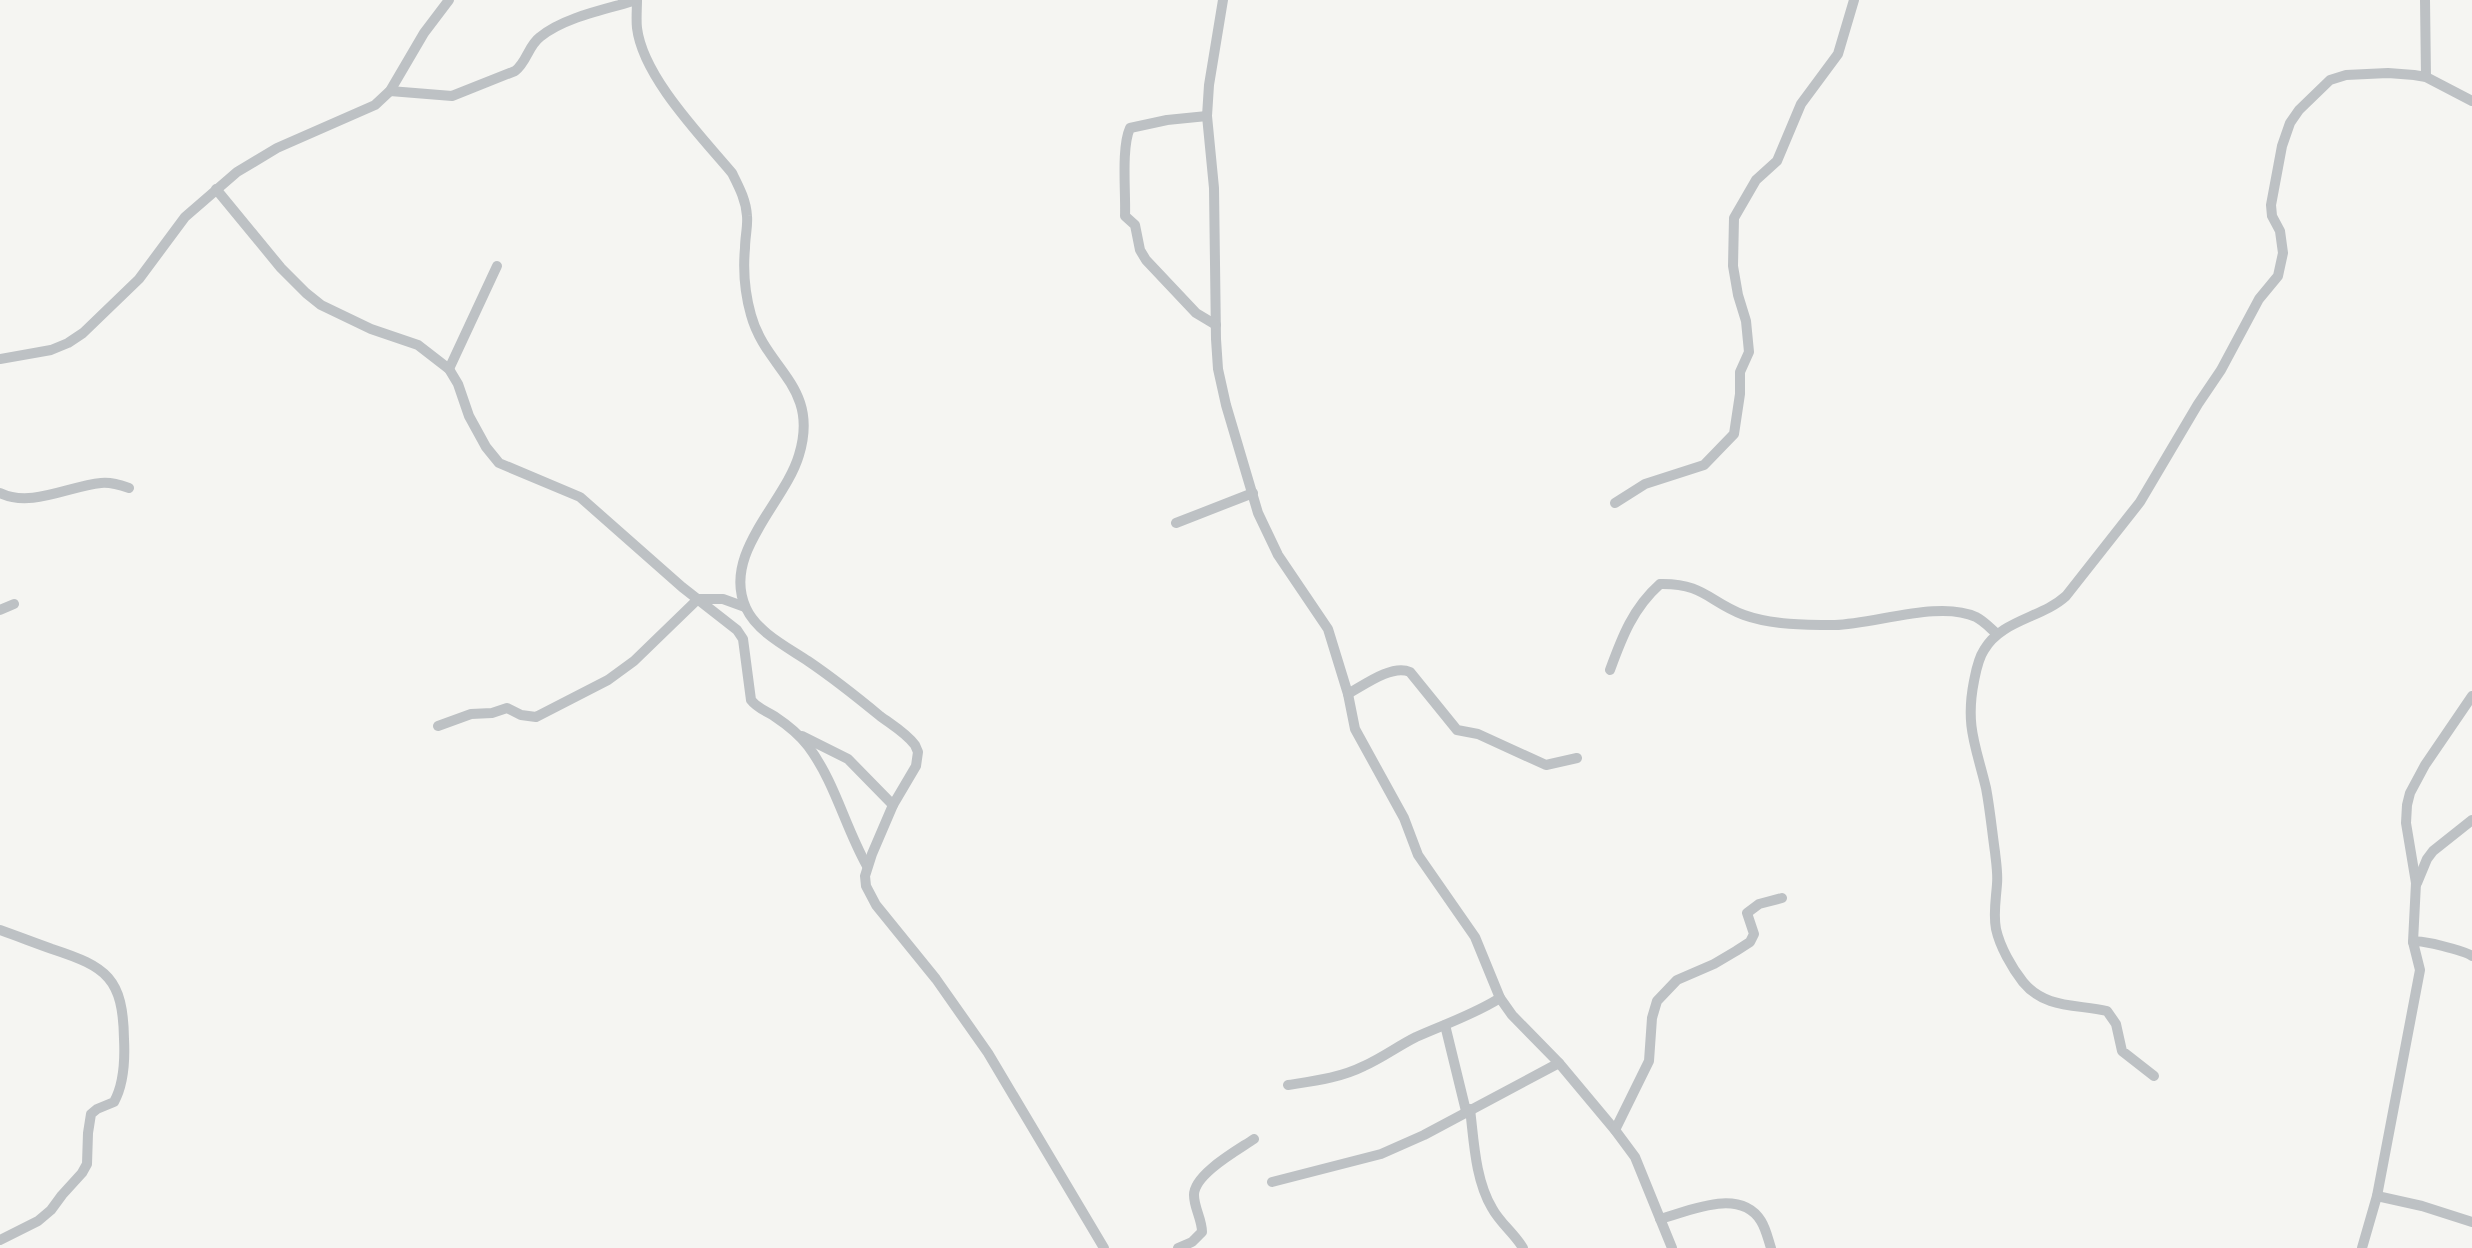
<svg xmlns="http://www.w3.org/2000/svg" width="2472" height="1248" font-family="Figtree,sans-serif">
  <style>
    .lines { fill: none; stroke-linecap: round; stroke-linejoin: round }
    .street { stroke: #bdc1c4; stroke-width: 10 }
  </style>
  <rect width="100%" height="100%" fill="#f5f5f2"/>
  <g class="lines">
    <g class="street">
      <path d="M 637,0 C 637,9 636,19 637,28 C 643,77 701,136 732,173 C 739,187 746,200 747,216 C 748,226 745,237 745,248 C 743,270 745,294 751,315 C 766,370 820,386 799,455 C 785,503 721,554 746,608 C 757,632 787,647 808,661 C 833,678 857,697 880,716 C 892,725 906,733 915,745 L 918,752 L 916,766 L 893,805 L 872,854 L 865,876 L 866,886 L 876,905 L 936,979 L 988,1053 L 1104,1248"/>
      <path d="M 1223,0 L 1209,85 L 1207,116 L 1214,188 L 1216,339 L 1218,369 L 1226,405 L 1258,513 L 1278,555 L 1328,629 L 1348,694 L 1355,729 L 1404,818 L 1418,855 L 1475,937 L 1500,998 L 1512,1015 L 1559,1063 L 1615,1130 L 1635,1157 L 1672,1248"/>
      <path d="M 2425,0 L 2426,77"/>
      <path d="M 390,91 L 452,96 L 515,71 C 527,62 528,46 540,37 C 564,17 607,9 637,0"/>
      <path d="M 1207,116 L 1167,120 L 1130,128 C 1121,148 1126,193 1125,216 L 1135,225 L 1140,250 L 1146,260 L 1196,313 L 1216,325"/>
      <path d="M 216,189 L 281,268 L 306,293 L 321,305 L 371,329 L 418,345 L 449,369 L 458,384 L 469,416 L 486,447 L 499,463 L 580,497 L 682,587 L 737,630 L 743,639 L 751,700 C 757,708 766,711 774,716 C 786,724 799,734 808,746 C 835,782 845,827 867,866"/>
      <path d="M 0,359 L 51,350 L 68,343 L 83,333 L 139,279 L 185,217 L 237,172 L 277,148 L 375,105 L 390,91 L 424,33 L 449,0"/>
      <path d="M 449,369 L 497,266"/>
      <path d="M 0,493 C 31,508 69,486 101,483 C 111,482 120,485 129,488"/>
      <path d="M 1615,503 L 1645,484 L 1704,465 L 1734,434 L 1740,394 L 1740,372 L 1749,352 L 1746,321 L 1738,295 L 1733,266 L 1734,218 L 1756,180 L 1777,161 L 1801,104 L 1838,54 L 1854,0"/>
      <path d="M 1176,523 L 1253,493"/>
      <path d="M 0,610 L 14,604"/>
      <path d="M 1610,670 C 1622,637 1633,608 1660,584 C 1704,583 1709,602 1744,615 C 1772,625 1806,625 1835,625 C 1875,624 1940,600 1976,617 C 1984,621 1990,628 1997,634"/>
      <path d="M 1348,694 C 1364,685 1392,664 1410,672 L 1457,730 L 1478,734 L 1546,765 L 1577,758"/>
      <path d="M 438,726 L 471,714 L 492,713 L 507,708 L 521,715 L 536,717 L 608,680 L 634,661 L 698,599 L 723,599 L 745,607"/>
      <path d="M 802,736 L 848,759 L 893,805"/>
      <path d="M 2417,883 L 2427,859 L 2433,851 L 2472,820"/>
      <path d="M 0,930 C 17,936 35,943 52,949 C 107,967 123,978 124,1039 C 125,1059 124,1084 114,1102 L 97,1109 L 91,1114 L 88,1133 L 87,1164 L 82,1173 L 62,1195 L 51,1210 L 38,1221 L 0,1240"/>
      <path d="M 2413,942 C 2420,939 2465,951 2472,956"/>
      <path d="M 1445,1025 L 1466,1111"/>
      <path d="M 2154,1076 L 2122,1051 L 2116,1024 L 2107,1011 C 2077,1004 2045,1009 2023,982 C 2012,968 2000,947 1996,929 C 1993,914 1996,899 1997,884 C 1998,873 1996,862 1995,852 C 1992,831 1990,809 1986,788 C 1976,746 1965,726 1974,681 C 1976,671 1978,659 1984,650 C 2001,620 2042,618 2066,596 L 2140,502 L 2198,404 L 2221,370 L 2259,299 L 2278,276 L 2283,253 L 2280,231 L 2272,216 L 2271,205 L 2282,146 L 2290,123 L 2299,110 L 2330,80 L 2346,75 L 2388,73 L 2414,75 L 2426,77 L 2472,101"/>
      <path d="M 1288,1085 C 1314,1081 1340,1078 1364,1066 C 1382,1058 1398,1046 1416,1037 C 1445,1024 1473,1015 1500,998"/>
      <path d="M 1470,1109 C 1474,1141 1475,1179 1492,1208 C 1500,1223 1514,1233 1523,1248"/>
      <path d="M 1615,1130 L 1649,1061 L 1652,1018 L 1657,1001 L 1677,980 L 1714,964 L 1736,951 L 1750,942 L 1754,934 L 1747,913 L 1759,904 L 1782,898"/>
      <path d="M 1272,1182 L 1381,1154 L 1424,1135 L 1559,1063"/>
      <path d="M 2377,1196 L 2422,1206 L 2472,1222"/>
      <path d="M 1660,1219 C 1689,1211 1740,1187 1761,1221 C 1766,1229 1768,1239 1771,1248"/>
      <path d="M 1178,1248 L 1192,1242 L 1202,1232 C 1202,1219 1194,1208 1194,1195 C 1194,1174 1238,1150 1254,1139"/>
      <path d="M 2362,1248 L 2377,1196 L 2420,970 L 2413,942 L 2416,883 L 2406,823 L 2407,805 L 2410,793 L 2425,765 L 2472,696"/>
    </g>
  </g>
</svg>
